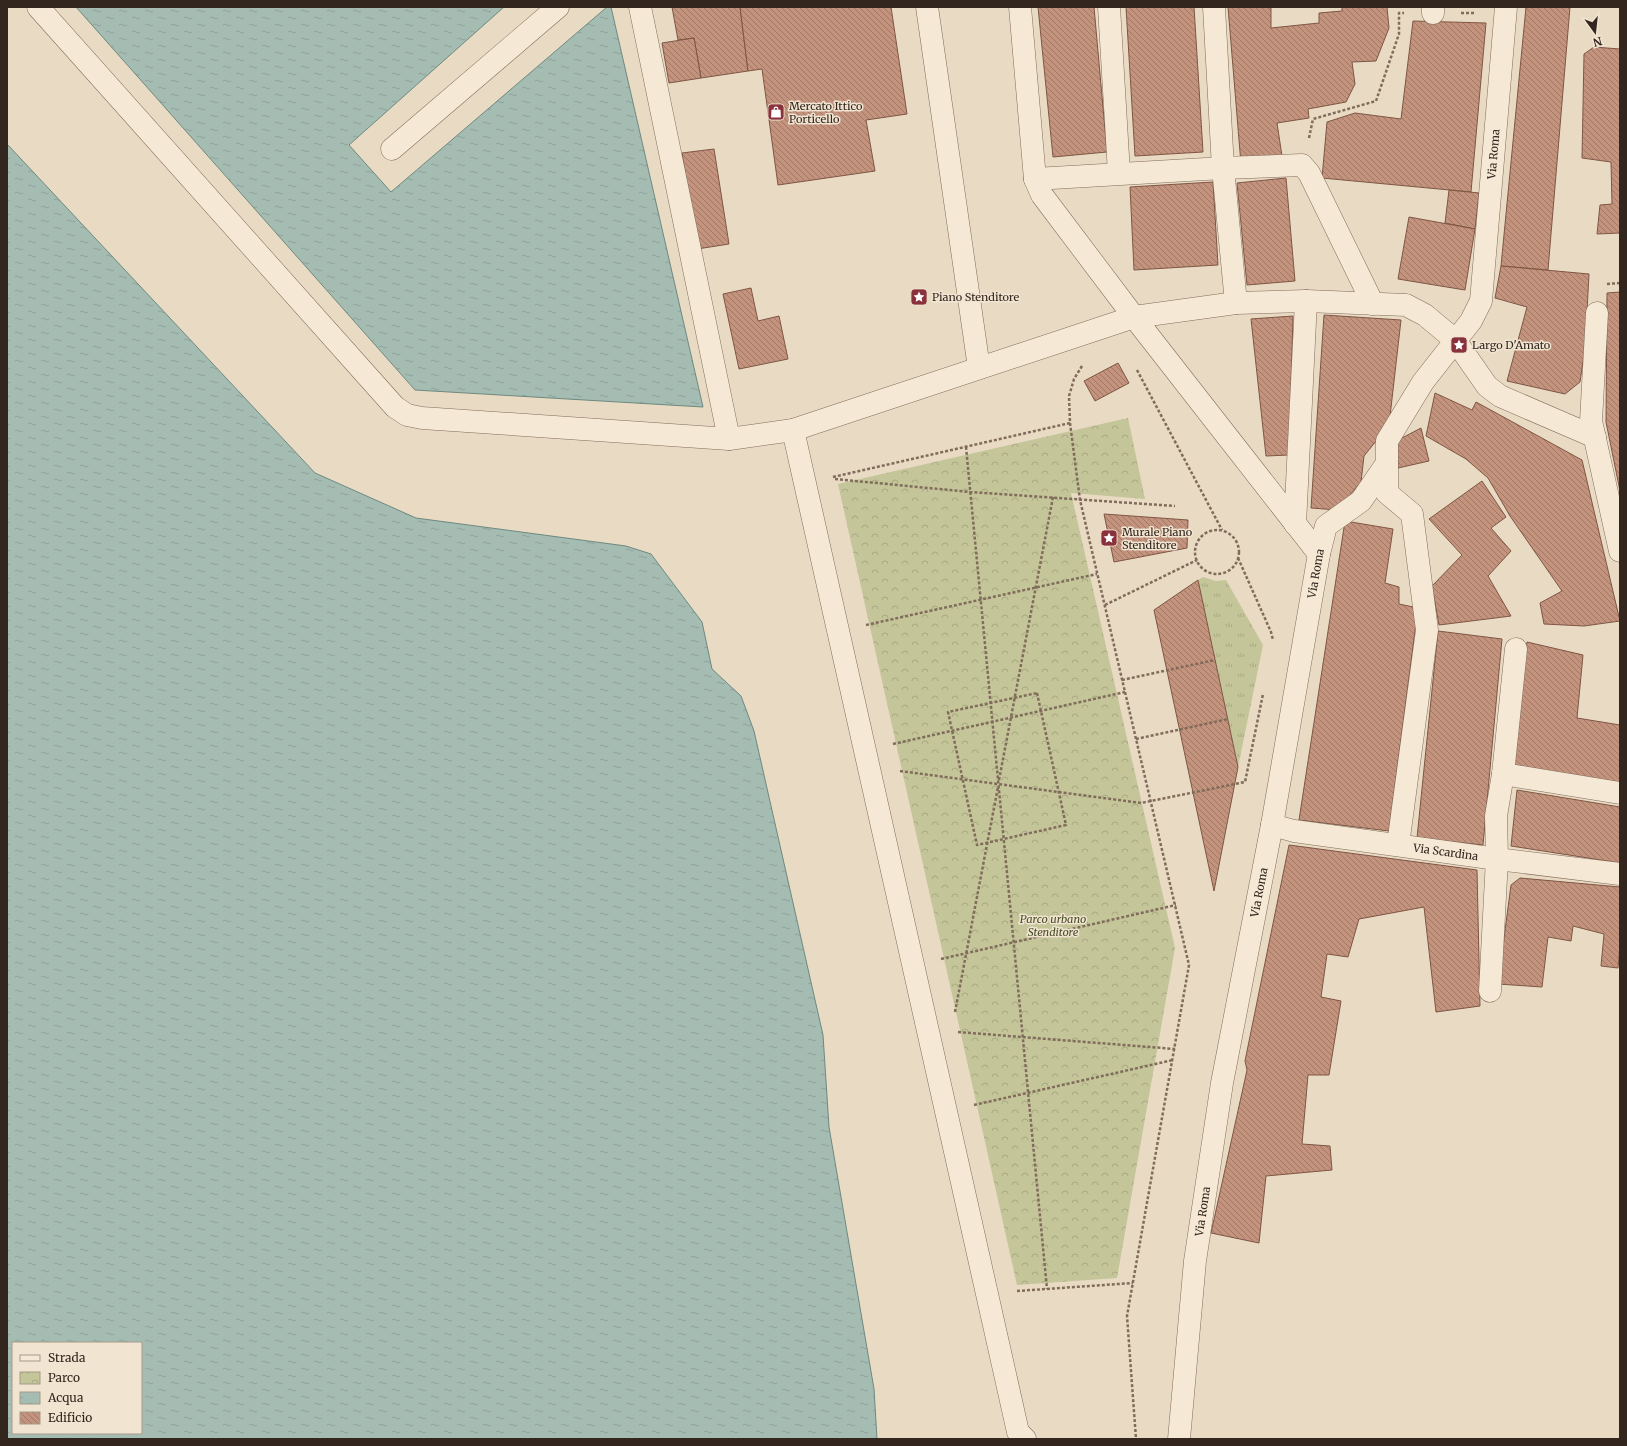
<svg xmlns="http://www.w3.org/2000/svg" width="1627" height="1446" font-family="Merriweather,serif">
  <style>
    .grass { fill: url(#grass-tufts) }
    .park { fill: url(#park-crowns) }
    .water { fill: url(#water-ripples); stroke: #6d897f; fill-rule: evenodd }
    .building { fill: url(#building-back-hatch); stroke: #7e5644 }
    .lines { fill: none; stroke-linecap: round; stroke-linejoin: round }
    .minor-casing { stroke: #816c5c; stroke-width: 23 }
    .path { stroke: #816c5c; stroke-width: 2.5; stroke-dasharray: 3 2; stroke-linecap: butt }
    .minor { stroke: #f5e8d5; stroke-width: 22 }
    .labels { text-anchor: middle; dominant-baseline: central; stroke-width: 3; stroke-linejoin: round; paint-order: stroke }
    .poi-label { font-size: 11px; fill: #33261e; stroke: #f1e5d2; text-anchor: start }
    .street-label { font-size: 11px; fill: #33261e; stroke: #f1e5d2 }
    .park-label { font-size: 11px; font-style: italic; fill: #474d27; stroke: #f1e5d2 }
  </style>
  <defs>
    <pattern id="grass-tufts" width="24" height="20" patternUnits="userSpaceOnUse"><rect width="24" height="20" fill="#c4c599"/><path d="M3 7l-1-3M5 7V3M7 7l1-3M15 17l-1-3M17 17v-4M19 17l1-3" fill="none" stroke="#a9a983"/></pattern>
    <pattern id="park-crowns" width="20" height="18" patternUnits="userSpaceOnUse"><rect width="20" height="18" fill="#c4c599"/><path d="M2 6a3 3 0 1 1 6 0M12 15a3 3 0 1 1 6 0" fill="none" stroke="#a9a983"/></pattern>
    <pattern id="water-ripples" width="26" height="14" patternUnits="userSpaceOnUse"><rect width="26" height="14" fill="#a5bcb3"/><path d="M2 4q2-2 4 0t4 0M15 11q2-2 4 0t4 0" fill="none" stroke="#8ea19a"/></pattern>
    <pattern id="building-back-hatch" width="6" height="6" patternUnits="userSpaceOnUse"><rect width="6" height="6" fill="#c3937d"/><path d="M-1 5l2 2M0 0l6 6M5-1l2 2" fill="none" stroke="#9f7866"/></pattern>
  </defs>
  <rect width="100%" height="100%" fill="#e9dac3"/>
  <path class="grass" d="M 1203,577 L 1216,581 L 1226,580 L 1263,645 L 1238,767 L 1198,580 Z"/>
  <path class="park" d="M 1128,418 L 1145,499 L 1071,493 L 1175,948 L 1117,1278 L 1017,1285 L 838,484 Z"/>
  <g class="water">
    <path d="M 76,7 L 504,7 L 349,145 L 391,192 L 607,7 L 611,7 L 703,407 L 415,390 Z"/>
    <path d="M 7,144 L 315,473 L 416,518 L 626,546 L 651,554 L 702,622 L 712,669 L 741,696 L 754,731 L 823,1035 L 829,1127 L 874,1389 L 877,1439 L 7,1439 ZM 13,1343 L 141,1343 L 141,1433 L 13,1433 Z"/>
  </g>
  <g class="building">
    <path d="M 672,7 L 740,7 L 748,71 L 701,78 L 694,38 L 678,40 Z"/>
    <path d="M 740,7 L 891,7 L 907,114 L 866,120 L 875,171 L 778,185 L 762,69 L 748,71 Z"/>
    <path d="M 1038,7 L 1094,7 L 1107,152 L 1053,157 Z"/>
    <path d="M 1126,7 L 1194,7 L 1203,152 L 1135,156 Z"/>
    <path d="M 1228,7 L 1271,7 L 1271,28 L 1319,23 L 1319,13 L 1342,11 L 1342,7 L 1387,7 L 1389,28 L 1376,61 L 1352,62 L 1355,84 L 1346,102 L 1308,109 L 1309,118 L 1277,123 L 1282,156 L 1241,164 Z"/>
    <path d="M 1526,7 L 1570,7 L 1548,270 L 1501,266 Z"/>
    <path d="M 1413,21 L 1486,23 L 1471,192 L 1322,178 L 1327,122 L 1355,113 L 1401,119 Z"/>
    <path d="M 694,38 L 701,78 L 669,83 L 662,43 Z"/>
    <path d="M 1594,47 L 1620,49 L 1620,233 L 1597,234 L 1600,205 L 1612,204 L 1611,162 L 1582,158 L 1584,54 Z"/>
    <path d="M 714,149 L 729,244 L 697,249 L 682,153 Z"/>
    <path d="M 1286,178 L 1295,281 L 1247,285 L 1237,183 Z"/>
    <path d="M 1213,182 L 1218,265 L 1134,270 L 1130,187 Z"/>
    <path d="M 1449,190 L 1479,193 L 1475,229 L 1445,223 Z"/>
    <path d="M 1409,217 L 1475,229 L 1465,290 L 1398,279 Z"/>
    <path d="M 1501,266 L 1589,274 L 1585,348 L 1580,382 L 1565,394 L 1507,381 L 1527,307 L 1495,298 Z"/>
    <path d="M 751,288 L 758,321 L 779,316 L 788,359 L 739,369 L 723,294 Z"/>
    <path d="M 1620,292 L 1620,491 L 1606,422 L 1607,293 Z"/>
    <path d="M 1324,315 L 1401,320 L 1389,425 L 1364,456 L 1361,482 L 1337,510 L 1311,508 Z"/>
    <path d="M 1293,316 L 1289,455 L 1266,456 L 1251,319 Z"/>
    <path d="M 1118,363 L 1129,383 L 1095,401 L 1084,381 Z"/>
    <path d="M 1435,393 L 1472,410 L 1476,402 L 1582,460 L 1620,621 L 1584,626 L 1544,624 L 1540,603 L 1562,591 L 1510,516 L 1488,478 L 1466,459 L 1426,436 Z"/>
    <path d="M 1421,428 L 1429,461 L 1398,468 L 1394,446 L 1400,439 Z"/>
    <path d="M 1482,481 L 1506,517 L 1491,528 L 1511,551 L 1488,576 L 1511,616 L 1439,625 L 1432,586 L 1462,555 L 1429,519 Z"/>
    <path d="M 1104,514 L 1188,520 L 1187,548 L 1114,562 Z"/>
    <path d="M 1345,521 L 1393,529 L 1385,583 L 1399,587 L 1399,604 L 1418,608 L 1389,831 L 1299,820 Z"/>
    <path d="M 1198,580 L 1238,767 L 1214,891 L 1154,610 Z"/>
    <path d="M 1438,631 L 1502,639 L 1483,845 L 1417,838 Z"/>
    <path d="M 1527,642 L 1583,655 L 1577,718 L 1620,725 L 1620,783 L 1509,766 Z"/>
    <path d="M 1517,790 L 1620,807 L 1620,863 L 1511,846 Z"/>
    <path d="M 1289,845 L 1477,870 L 1480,1006 L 1436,1012 L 1424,907 L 1359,919 L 1348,957 L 1327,954 L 1321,997 L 1341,1001 L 1329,1075 L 1308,1075 L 1302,1144 L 1330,1146 L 1332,1170 L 1266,1176 L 1259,1243 L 1211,1233 L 1247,1070 L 1245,1061 Z"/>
    <path d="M 1520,878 L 1620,887 L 1620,946 L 1618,968 L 1601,966 L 1604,934 L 1573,926 L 1571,941 L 1548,937 L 1542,987 L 1498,984 L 1511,885 Z"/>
  </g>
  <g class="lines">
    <g class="minor-casing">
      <g id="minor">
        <path d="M 38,7 L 395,407 L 407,415 L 422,418 L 729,439 L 793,430 L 1134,317 L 1236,303 L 1306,301 L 1406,305 L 1425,315 L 1455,340 L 1487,386 L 1500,396 L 1595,437"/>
        <path d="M 640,7 L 729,439"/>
        <path d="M 927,7 L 979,368"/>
        <path d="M 1020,7 L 1035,179 L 1042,195 L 1134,317 L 1319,554"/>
        <path d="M 1109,7 L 1119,173"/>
        <path d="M 1214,7 L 1223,168 L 1236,303"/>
        <path d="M 1433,13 L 1433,7"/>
        <path d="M 392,149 L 558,7"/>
        <path d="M 1035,179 L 1223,168 L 1302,165 L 1309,173 L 1373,304"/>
        <path d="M 1597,313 L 1591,421 L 1620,551"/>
        <path d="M 793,430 L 1018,1432 L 1025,1439"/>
        <path d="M 1387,463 L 1387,493 L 1412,514 L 1427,630 L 1398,845"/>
        <path d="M 1295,524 L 1306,301"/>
        <path d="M 1503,774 L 1620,793"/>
        <path id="s1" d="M 1272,825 L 1294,831 L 1497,859 L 1620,874"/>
        <path d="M 1490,991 L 1497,859 L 1496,816 L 1503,774 L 1516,649"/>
        <path id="s2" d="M 1179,1439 L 1195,1261 L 1222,1083 L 1272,825 L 1319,554 L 1326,526 L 1361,501 L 1387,463 L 1387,441 L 1423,382 L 1471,321 L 1481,301 L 1506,7"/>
      </g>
    </g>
    <g class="path">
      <path d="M 1461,13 L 1476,13"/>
      <path d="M 1309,138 L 1313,119 L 1376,101 L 1399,34 L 1399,13 L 1404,13"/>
      <path d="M 1607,284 L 1620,283"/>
      <path d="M 1082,366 L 1074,379 L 1069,396 L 1070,423 L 1080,500 L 1189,965 L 1127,1316 L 1136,1439"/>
      <path d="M 1137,370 L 1222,530"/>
      <path d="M 966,447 L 1047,1289"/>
      <path d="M 833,477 L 1070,423"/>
      <path d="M 835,479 L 970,492 L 1175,506"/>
      <circle cx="1217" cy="552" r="22"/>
      <path d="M 1238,558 L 1271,632 L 1273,640"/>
      <path d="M 1105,605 L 1197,560"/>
      <path d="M 866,625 L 1097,574"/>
      <path d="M 1122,680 L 1215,660"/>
      <path d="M 1037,693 L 1066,825 L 977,845 L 948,712 Z"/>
      <path d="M 1136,739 L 1228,719"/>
      <path d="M 893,744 L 1125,692"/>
      <path d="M 900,771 L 1141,803 L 1245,782 L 1263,694"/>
      <path d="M 999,780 L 1053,497"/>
      <path d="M 941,959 L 1176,905"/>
      <path d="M 955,1012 L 998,787"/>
      <path d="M 958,1032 L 1175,1049"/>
      <path d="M 974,1105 L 1173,1060"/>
      <path d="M 1017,1291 L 1133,1283"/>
    </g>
    <use href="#minor" class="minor"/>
  </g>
  <defs>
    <g id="shop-square" transform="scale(0.9)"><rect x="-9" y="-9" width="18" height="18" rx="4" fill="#8a323b" stroke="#f1e5d2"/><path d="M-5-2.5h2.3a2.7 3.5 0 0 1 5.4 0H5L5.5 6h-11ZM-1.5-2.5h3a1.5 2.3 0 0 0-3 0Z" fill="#fff"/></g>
    <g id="sight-square" transform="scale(0.9)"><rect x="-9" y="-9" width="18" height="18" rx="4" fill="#8a323b" stroke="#f1e5d2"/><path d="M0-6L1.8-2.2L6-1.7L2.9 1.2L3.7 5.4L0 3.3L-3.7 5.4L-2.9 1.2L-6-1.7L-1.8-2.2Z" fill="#fff"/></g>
  </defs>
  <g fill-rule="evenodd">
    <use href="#shop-square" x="776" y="112"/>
    <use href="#sight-square" x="919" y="297"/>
    <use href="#sight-square" x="1459" y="345"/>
    <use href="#sight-square" x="1109" y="538"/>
  </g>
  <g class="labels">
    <g class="poi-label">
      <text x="789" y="106">Mercato Ittico<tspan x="789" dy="13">Porticello</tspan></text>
      <text x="932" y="297">Piano Stenditore</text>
      <text x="1472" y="345">Largo D'Amato</text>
      <text x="1122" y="532">Murale Piano<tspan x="1122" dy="13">Stenditore</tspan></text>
    </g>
    <g class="street-label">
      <text stroke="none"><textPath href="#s2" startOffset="1353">Via Roma</textPath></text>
      <text stroke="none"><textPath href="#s2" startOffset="877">Via Roma</textPath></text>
      <text stroke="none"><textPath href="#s1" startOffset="176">Via Scardina</textPath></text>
      <text stroke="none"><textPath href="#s2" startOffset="553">Via Roma</textPath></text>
      <text stroke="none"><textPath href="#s2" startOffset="229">Via Roma</textPath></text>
    </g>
    <g class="park-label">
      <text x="1053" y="919">Parco urbano<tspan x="1053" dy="13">Stenditore</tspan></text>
    </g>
  </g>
  <rect width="1627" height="1446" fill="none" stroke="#33261e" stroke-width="16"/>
  <rect x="12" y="1342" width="130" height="92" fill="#f1e5d2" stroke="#a5998a"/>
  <rect x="20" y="1355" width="20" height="6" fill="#f5e8d5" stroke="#a5998a"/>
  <text x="48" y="1362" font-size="12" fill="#33261e">Strada</text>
  <rect x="20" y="1372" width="20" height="12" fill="url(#park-crowns)" stroke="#a5998a"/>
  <text x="48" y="1382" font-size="12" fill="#33261e">Parco</text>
  <rect x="20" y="1392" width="20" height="12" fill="url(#water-ripples)" stroke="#a5998a"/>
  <text x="48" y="1402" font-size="12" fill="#33261e">Acqua</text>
  <rect x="20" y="1412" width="20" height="12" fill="url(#building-back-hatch)" stroke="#a5998a"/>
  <text x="48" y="1422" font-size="12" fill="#33261e">Edificio</text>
  <g transform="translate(1595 32) rotate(165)" stroke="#f1e5d2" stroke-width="3" paint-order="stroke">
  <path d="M0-3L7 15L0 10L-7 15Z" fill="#33261e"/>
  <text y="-6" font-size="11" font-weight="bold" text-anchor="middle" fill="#33261e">N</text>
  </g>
</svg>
